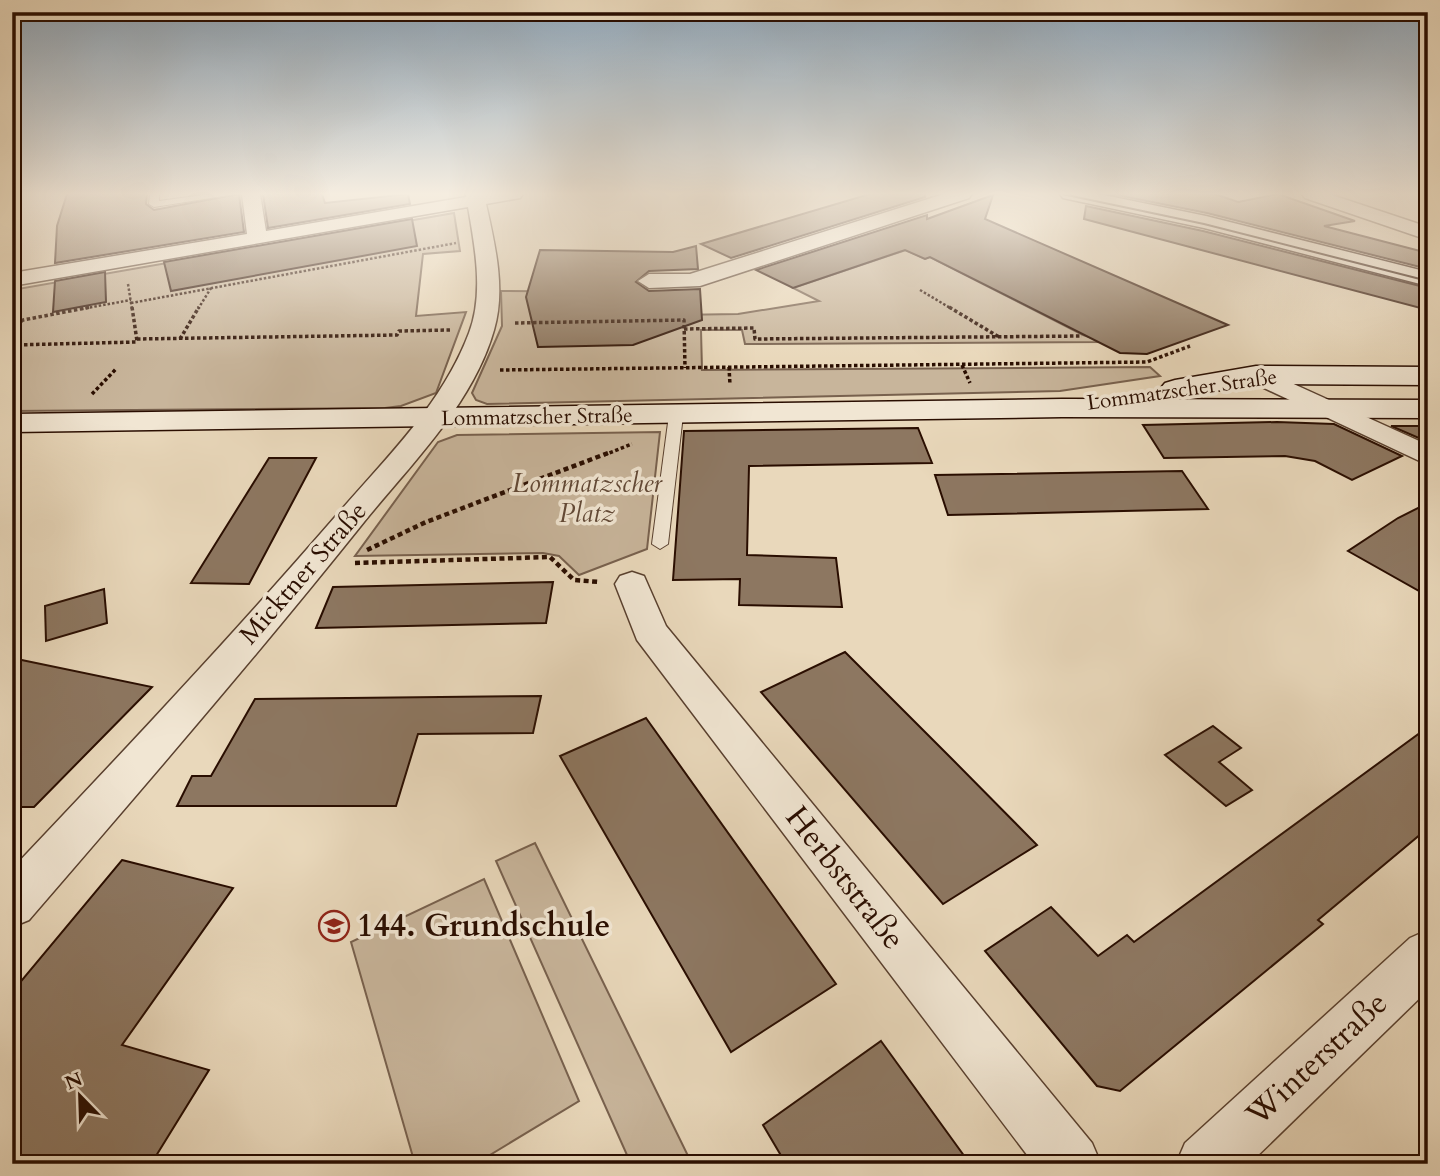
<svg xmlns="http://www.w3.org/2000/svg" width="1440" height="1176" font-family="Cardo,serif">
  <style>
    .green { fill: #c8b59b; stroke: #78614e; stroke-width: 2 }
    .building { fill: #8d7761; stroke: #290d00; stroke-width: 2 }
    .lines { fill: none; stroke-linecap: round; stroke-linejoin: round }
    .service-casing { stroke: #59402f; stroke-width: 2 }
    .minor-casing { stroke: #59402f; stroke-width: 3 }
    .secondary-casing { stroke: #290d00; stroke-width: 3 }
    .path-far2 { stroke: #290d00; stroke-width: 2.5; stroke-dasharray: 2.5 2; stroke-linecap: butt }
    .path-far1 { stroke: #290d00; stroke-width: 3.5; stroke-dasharray: 3.5 2.5; stroke-linecap: butt }
    .path { stroke: #290d00; stroke-width: 4.5; stroke-dasharray: 5 3.5; stroke-linecap: butt }
    .service { fill: #f1e6d3; fill-rule: evenodd }
    .minor { fill: #f1e6d3; fill-rule: evenodd }
    .secondary { fill: #f1e6d3; fill-rule: evenodd }
    .tram { stroke: #290d00; stroke-width: 2 }
    .labels { text-anchor: middle; dominant-baseline: central; stroke-width: 7; stroke-linejoin: round; paint-order: stroke }
    .far-street-label { font-size: 21px; fill: #290d00; stroke: #f1e6d3 }
    .park-label { font-size: 26px; font-style: italic; fill: #614836; stroke: #f1e6d3 }
    .street-label { font-size: 26px; fill: #290d00; stroke: #f1e6d3 }
    .near-street-label { font-size: 32px; fill: #290d00; stroke: #f1e6d3 }
    .near-poi-label { font-size: 32px; font-weight: bold; fill: #290d00; stroke: #f1e6d3; text-anchor: start }
  </style>
  <rect width="100%" height="100%" fill="#e9d8bb"/>
  <filter id="stains"><feTurbulence type="fractalNoise" baseFrequency=".00286" numOctaves="4"/><feColorMatrix values="0 0 0 0 .2 0 0 0 0 .09 0 0 0 0 .02 0 0 0 .5 -.17"/></filter>
  <radialGradient id="worn" r=".72"><stop offset=".6" stop-color="#630" stop-opacity="0"/><stop offset="1" stop-color="#630" stop-opacity=".3"/></radialGradient>
  <g class="green">
    <path d="M 454,213 L 460,251 L 423,254 L 416,316 L 466,312 L 436,393 L 401,406 L 385,408 L 12,411 L 12,290 Z"/>
    <path d="M 906,250 L 925,259 L 930,257 L 1083,335 L 1105,342 L 745,344 L 742,330 L 701,330 L 702,370 L 1150,367 L 1160,376 L 1060,391 L 487,404 L 476,400 L 472,393 L 502,326 L 501,291 L 627,292 L 641,275 L 637,291 L 674,315 L 738,314 L 819,301 L 793,288 Z"/>
    <path d="M 660,432 L 647,549 L 579,575 L 559,556 L 543,553 L 355,556 L 438,442 L 457,435 Z"/>
    <path d="M 535,843 L 692,1164 L 631,1164 L 496,861 Z"/>
    <path d="M 484,879 L 579,1101 L 475,1164 L 415,1164 L 351,942 Z"/>
  </g>
  <g class="building">
    <path d="M 67,194 L 147,194 L 146,204 L 154,210 L 239,194 L 244,232 L 55,263 L 57,226 Z"/>
    <path d="M 263,194 L 322,194 L 325,203 L 408,194 L 410,204 L 268,228 Z"/>
    <path d="M 870,194 L 925,194 L 925,197 L 731,258 L 701,244 Z"/>
    <path d="M 1112,194 L 1215,194 L 1238,202 L 1278,194 L 1355,221 L 1324,226 L 1428,253 L 1428,269 L 1207,213 Z"/>
    <path d="M 993,195 L 985,219 L 1228,325 L 1147,354 L 1120,353 L 930,257 L 925,259 L 905,250 L 793,288 L 756,270 L 927,215 L 927,219 Z"/>
    <path d="M 1086,206 L 1203,231 L 1428,288 L 1428,310 L 1084,219 Z"/>
    <path d="M 412,219 L 417,246 L 171,291 L 164,262 Z"/>
    <path d="M 696,246 L 698,269 L 649,271 L 636,282 L 649,291 L 700,289 L 702,320 L 633,345 L 538,347 L 526,297 L 540,250 L 673,252 Z"/>
    <path d="M 105,272 L 106,302 L 53,312 L 55,281 Z"/>
    <path d="M 1277,422 L 1334,424 L 1402,456 L 1352,480 L 1315,461 L 1285,456 L 1164,458 L 1143,425 Z"/>
    <path d="M 1391,426 L 1428,426 L 1428,442 Z"/>
    <path d="M 918,428 L 932,463 L 749,466 L 747,555 L 836,558 L 842,607 L 739,605 L 740,579 L 673,580 L 684,431 Z"/>
    <path d="M 269,458 L 316,458 L 249,584 L 191,583 Z"/>
    <path d="M 1182,471 L 1208,509 L 948,515 L 935,475 Z"/>
    <path d="M 1428,503 L 1428,596 L 1348,551 L 1398,518 Z"/>
    <path d="M 553,582 L 546,623 L 316,628 L 333,587 Z"/>
    <path d="M 104,589 L 107,623 L 46,641 L 45,606 Z"/>
    <path d="M 845,652 L 953,760 L 1037,845 L 943,904 L 761,692 Z"/>
    <path d="M 12,658 L 152,687 L 34,807 L 12,807 Z"/>
    <path d="M 541,696 L 533,733 L 418,734 L 396,806 L 177,806 L 192,776 L 211,776 L 255,699 Z"/>
    <path d="M 646,718 L 836,984 L 731,1052 L 560,756 Z"/>
    <path d="M 1213,726 L 1241,748 L 1219,762 L 1252,790 L 1226,806 L 1165,755 Z"/>
    <path d="M 1428,727 L 1428,828 L 1318,920 L 1323,924 L 1120,1091 L 1097,1086 L 985,951 L 1051,907 L 1098,956 L 1127,935 L 1134,942 Z"/>
    <path d="M 122,860 L 233,888 L 122,1045 L 209,1070 L 151,1164 L 12,1164 L 12,992 Z"/>
    <path d="M 881,1041 L 970,1164 L 786,1164 L 763,1125 Z"/>
  </g>
  <g class="lines">
    <g class="service-casing">
      <g id="service">
        <path d="M 150,194 L 159,194 L 159,201 L 210,194 L 236,194 L 154,207 L 149,204 Z"/>
        <path d="M 676,411 L 683,415 L 668,544 L 660,549 L 652,544 L 669,415 Z"/>
      </g>
    </g>
    <g class="minor-casing">
      <g id="minor">
        <path d="M 242,194 L 260,194 L 266,231 L 466,197 L 466,194 L 523,194 L 520,198 L 486,204 C 495,244 506,290 494,330 C 473,404 411,464 364,522 C 256,657 142,789 29,920 L 12,927 L 12,869 C 122,753 231,637 335,517 C 384,460 442,405 469,333 C 484,294 475,247 468,207 L 12,286 L 12,273 L 247,234 Z"/>
        <path d="M 944,194 L 972,194 L 969,198 L 700,286 L 649,288 L 638,281 L 649,274 L 690,274 Z"/>
        <path d="M 1302,194 L 1329,194 L 1428,227 L 1428,240 L 1305,198 Z"/>
        <path d="M 1256,367 L 1428,445 L 1428,465 L 1247,380 L 1243,375 L 1247,370 Z"/>
        <path d="M 632,572 L 644,576 L 666,626 L 1092,1143 L 1101,1164 L 1034,1164 L 637,640 L 615,584 L 620,576 Z"/>
        <path d="M 1428,930 L 1428,990 L 1249,1164 L 1176,1164 L 1185,1143 L 1410,938 Z"/>
      </g>
    </g>
    <g class="secondary-casing">
      <g id="secondary">
        <path d="M 1060,194 L 1099,194 L 1206,216 L 1428,272 L 1428,286 L 1204,228 L 1063,198 Z"/>
        <path d="M 1256,366 L 1428,367 L 1428,385 L 1256,384 L 1175,398 L 1165,395 L 1160,389 L 1165,383 L 1175,380 Z"/>
        <path d="M 1062,399 L 1428,400 L 1428,418 L 1062,417 L 12,432 L 12,414 Z"/>
      </g>
    </g>
    <g class="path-far2">
      <path d="M 128,284 L 132,309"/>
      <path d="M 920,290 L 952,309"/>
      <path d="M 131,303 L 456,243"/>
      <path d="M 81,309 L 131,300"/>
      <path d="M 198,309 L 211,288"/>
    </g>
    <g class="path-far1">
      <path d="M 132,307 L 137,341"/>
      <path d="M 949,307 L 999,337"/>
      <path d="M 515,323 L 684,320 L 685,368"/>
      <path d="M 12,329 L 23,320 L 91,307"/>
      <path d="M 684,329 L 754,328 L 755,339 L 1082,336"/>
      <path d="M 137,339 L 397,335 L 399,331 L 450,330"/>
      <path d="M 180,339 L 199,307"/>
      <path d="M 12,345 L 137,342"/>
      <path d="M 962,365 L 970,383"/>
      <path d="M 729,367 L 730,385"/>
      <path d="M 500,370 L 1147,362 L 1190,346"/>
      <path d="M 92,394 L 116,369"/>
      <path d="M 604,455 L 632,444"/>
    </g>
    <g class="path">
      <path d="M 367,550 L 426,522 L 608,453"/>
      <path d="M 355,563 L 550,557 L 574,580 L 600,582"/>
    </g>
    <use href="#service" class="service"/>
    <use href="#minor" class="minor"/>
    <use href="#secondary" class="secondary"/>
    <path class="tram" d="M 1062,194 L 1204,224 L 1428,281"/>
  </g>
  <linearGradient id="sky" x2="0" y2="1"><stop stop-color="#8ea7bc"/><stop offset="0.54" stop-color="#f5ede0"/><stop offset="1" stop-color="#f5ede0" stop-opacity="0"/></linearGradient>
  <rect width="1440" height="359" fill="url(#sky)"/>
  <defs>
    <g id="school-ring" transform="scale(1.575)"><circle r="9.5" fill="#f1e6d3" stroke="#8f2418" stroke-width="1.5"/><path d="M0-5L7-2L0 1L-7-2ZM-4 1L0 2.5L4 1V4Q0 6-4 4Z" fill="#8f2418"/></g>
  </defs>
  <g fill-rule="evenodd">
    <use href="#school-ring" x="334" y="926"/>
  </g>
  <g class="labels">
    <g class="far-street-label">
      <text transform="translate(1182 390) rotate(-8)">Lommatzscher Straße</text>
      <text transform="translate(537 417) rotate(-1)">Lommatzscher Straße</text>
    </g>
    <g class="park-label">
      <text x="587" y="483">Lommatzscher<tspan x="587" dy="30">Platz</tspan></text>
    </g>
    <g class="street-label">
      <text transform="translate(303 573) rotate(-49)">Micktner Straße</text>
    </g>
    <g class="near-street-label">
      <text transform="translate(845 878) rotate(52)">Herbststraße</text>
      <text transform="translate(1317 1059) rotate(-43)">Winterstraße</text>
    </g>
    <g class="near-poi-label">
      <text x="357" y="926">144. Grundschule</text>
    </g>
  </g>
  <rect width="1440" height="1176" fill="none" stroke="#e9d8bb" stroke-width="42"/>
  <rect x="14" y="14" width="1412" height="1148" fill="none" stroke="#290d00" stroke-width="3.5"/>
  <rect x="21" y="21" width="1398" height="1134" fill="none" stroke="#290d00" stroke-width="2"/>
  <g transform="translate(80 1096) rotate(337)" stroke="#f1e6d3" stroke-width="5" paint-order="stroke">
  <path d="M0-5L12 26L0 18L-12 26Z" fill="#290d00"/>
  <text y="-10" font-size="19" font-weight="bold" text-anchor="middle" fill="#290d00">N</text>
  </g>
  <rect width="100%" height="100%" filter="url(#stains)"/>
  <rect width="100%" height="100%" fill="url(#worn)"/>
</svg>
